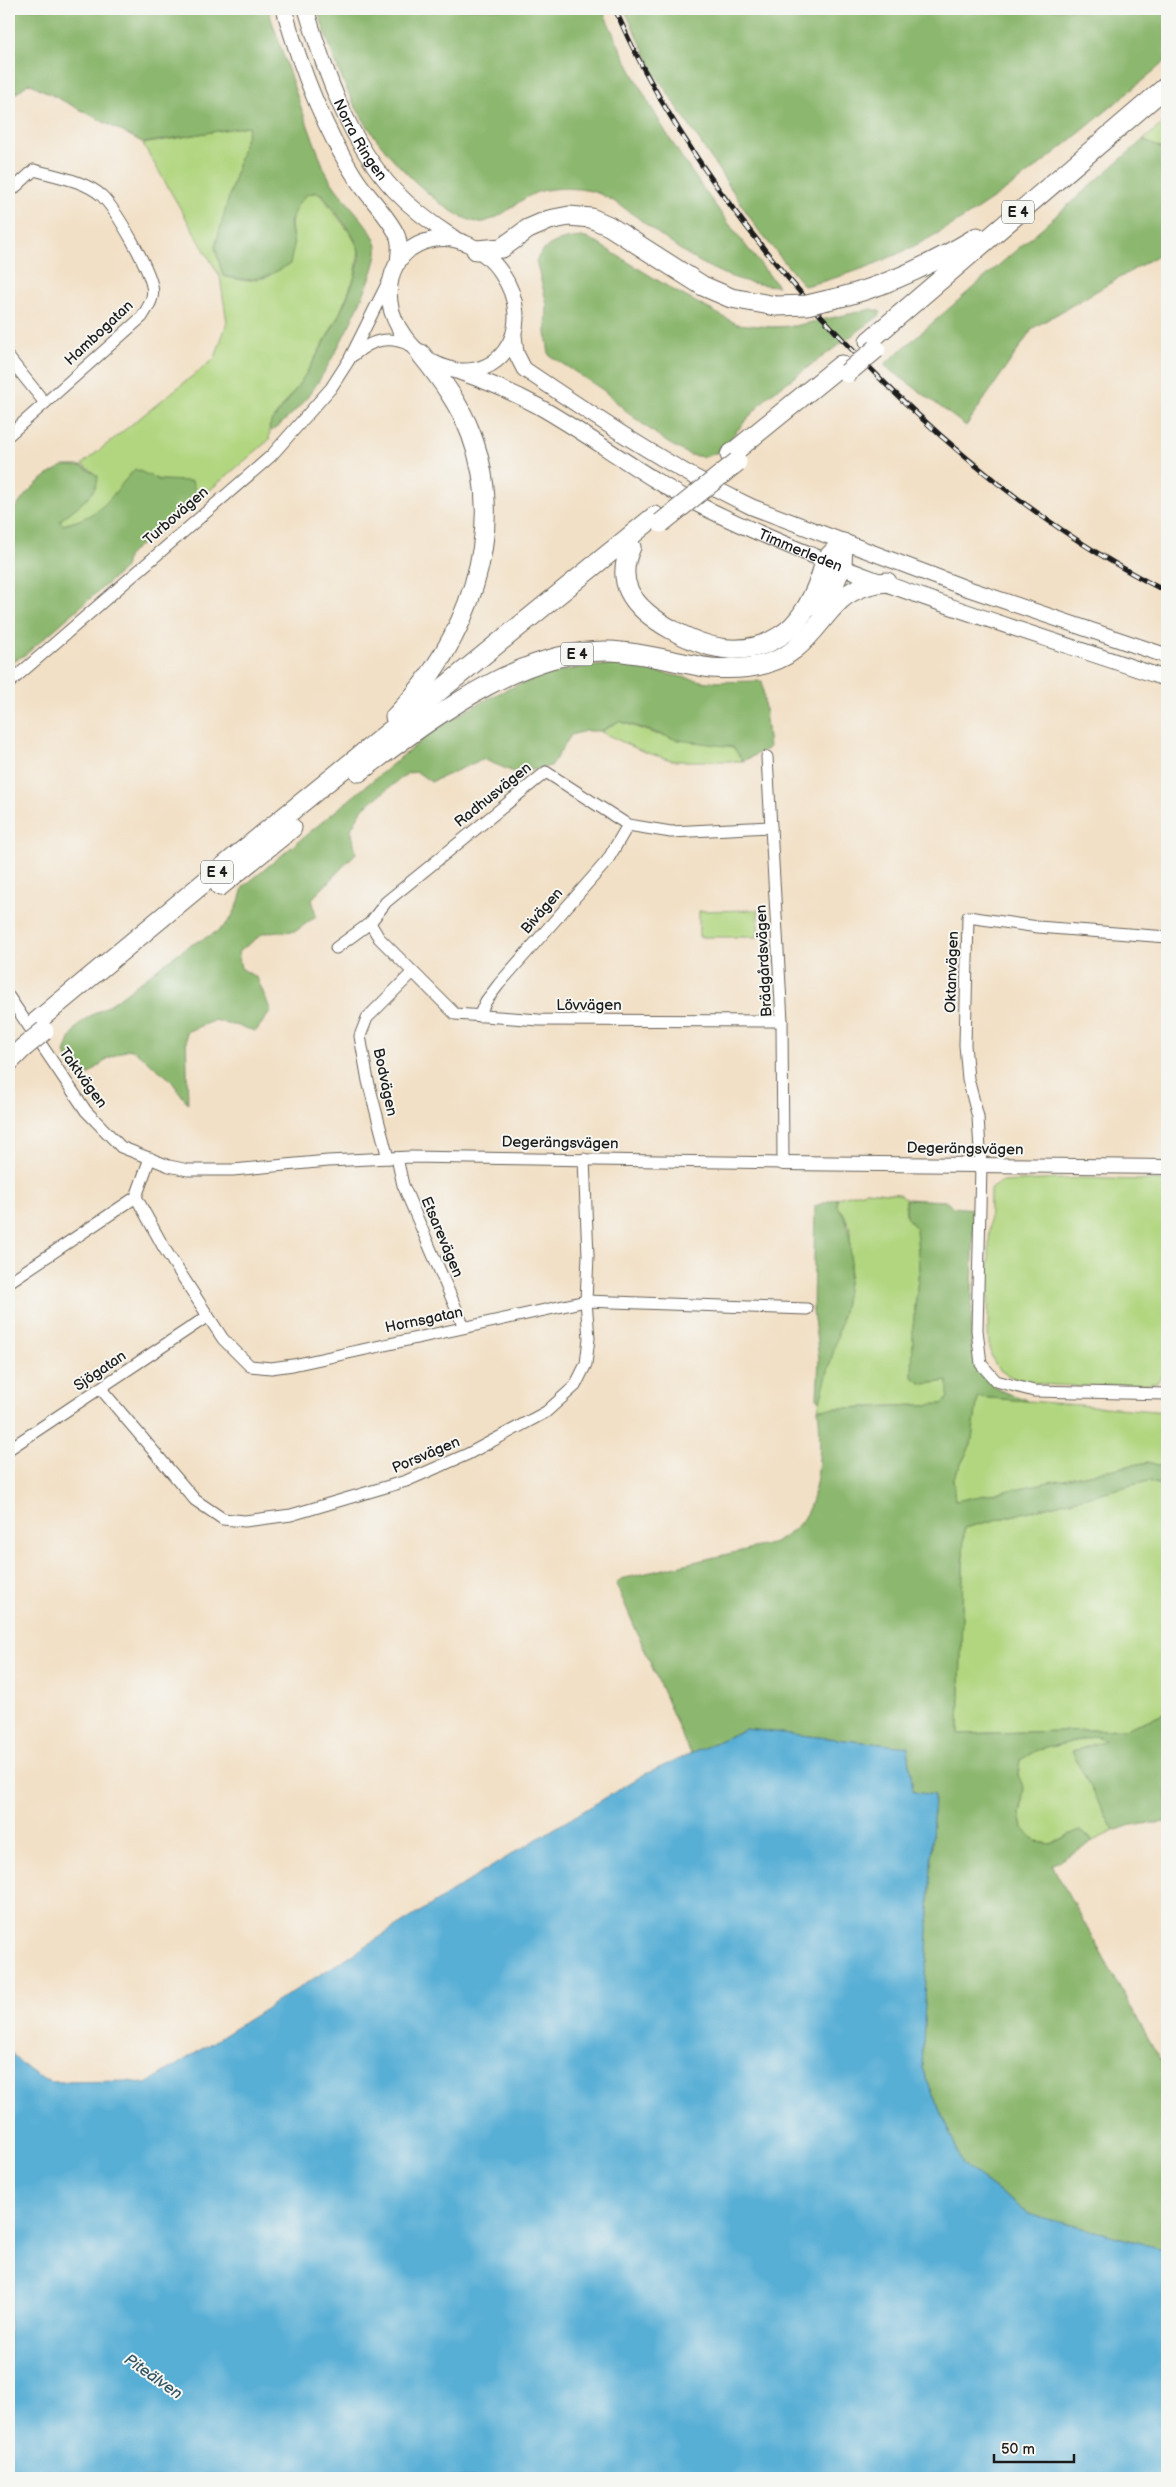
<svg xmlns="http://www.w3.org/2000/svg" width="1176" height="2487" font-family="'Balsamiq Sans',sans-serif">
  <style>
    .green { fill: #b1d67f; stroke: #66794e }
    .forest { fill: #8cb76e; stroke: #546a45 }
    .water { fill: #59afd6; stroke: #3a6679 }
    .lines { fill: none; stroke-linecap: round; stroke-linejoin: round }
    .minor-casing { stroke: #676158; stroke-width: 13 }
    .tertiary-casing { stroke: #676158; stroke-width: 16 }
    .secondary-casing { stroke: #676158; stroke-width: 17 }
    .trunk-casing { stroke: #676158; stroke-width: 21 }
    .minor { stroke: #fff; stroke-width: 11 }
    .tertiary { stroke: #fff; stroke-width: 14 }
    .secondary { stroke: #fff; stroke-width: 15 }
    .trunk { stroke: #fff; stroke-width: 19 }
    .rail-casing { stroke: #1c1c1c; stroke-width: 5 }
    .rail { stroke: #f6f6f2; stroke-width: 3; stroke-dasharray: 9; stroke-linecap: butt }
    .trunk-bridge-casing { stroke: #676158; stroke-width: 21; stroke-linecap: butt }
    .trunk-bridge { stroke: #fff; stroke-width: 19 }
    .labels { text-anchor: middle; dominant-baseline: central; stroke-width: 4; stroke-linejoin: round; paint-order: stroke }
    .shield { fill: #f6f6f2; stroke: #5d5d5c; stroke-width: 1 }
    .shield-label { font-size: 14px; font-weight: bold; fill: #1c1c1c }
    .street-label { font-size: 15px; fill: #1c1c1c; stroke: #f6f6f2 }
    .water-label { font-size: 16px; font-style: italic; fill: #345766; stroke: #f6f6f2 }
  </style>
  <rect width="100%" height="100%" fill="#f6f6f2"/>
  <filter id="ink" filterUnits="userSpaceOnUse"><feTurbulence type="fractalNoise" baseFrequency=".02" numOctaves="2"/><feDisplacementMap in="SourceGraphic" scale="10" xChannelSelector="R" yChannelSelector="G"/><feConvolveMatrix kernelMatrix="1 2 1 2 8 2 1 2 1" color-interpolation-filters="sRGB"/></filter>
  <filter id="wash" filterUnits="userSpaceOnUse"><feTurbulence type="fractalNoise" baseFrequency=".0096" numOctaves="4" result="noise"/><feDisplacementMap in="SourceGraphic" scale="20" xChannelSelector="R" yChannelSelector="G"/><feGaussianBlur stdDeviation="1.12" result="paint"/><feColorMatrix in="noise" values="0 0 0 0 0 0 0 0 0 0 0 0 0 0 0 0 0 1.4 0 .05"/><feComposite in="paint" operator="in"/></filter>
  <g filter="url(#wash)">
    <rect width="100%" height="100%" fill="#f2e0c6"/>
    <g class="green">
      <path d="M 1167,120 L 1167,151 L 1143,140 Z"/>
      <path d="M 250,125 L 215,247 L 223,276 L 246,281 L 268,277 L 294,245 C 290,225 288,204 310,193 L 320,193 L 352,236 L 359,250 L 355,276 L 339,315 L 304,378 L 271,422 L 269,440 L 198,500 L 192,482 L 160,480 L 149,476 L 84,519 L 62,525 L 59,521 L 89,497 L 93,472 L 82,464 L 215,358 L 227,322 L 220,277 L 143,144 Z"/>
      <path d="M 619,721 L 655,734 L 733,747 L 743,761 L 675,761 L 644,752 L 601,732 Z"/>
      <path d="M 758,910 L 758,937 L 699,937 L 699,911 Z"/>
      <path d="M 1081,1178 L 1167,1181 L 1167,1365 L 1157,1383 C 1121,1384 1027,1394 1000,1370 C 989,1359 989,1345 988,1331 L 990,1189 L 1001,1182 Z"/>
      <path d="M 866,1191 L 899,1194 L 906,1199 L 906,1217 L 916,1228 L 918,1245 L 919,1268 L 913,1328 L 923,1384 L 948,1381 L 949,1397 L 942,1404 L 818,1409 L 850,1273 L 850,1228 L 843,1212 L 837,1206 L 837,1198 Z"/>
      <path d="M 978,1397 L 1167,1412 L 1167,1468 L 1148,1462 L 955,1502 L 953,1479 L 971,1445 Z"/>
      <path d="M 1148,1481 L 1167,1487 L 1167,1713 L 1125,1729 L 959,1734 L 964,1528 Z"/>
      <path d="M 1096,1736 L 1106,1740 L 1073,1752 L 1114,1831 L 1093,1841 L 1088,1836 L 1068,1835 L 1051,1844 L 1037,1842 L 1023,1828 L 1020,1814 L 1023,1801 L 1018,1776 L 1020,1760 L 1037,1750 Z"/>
    </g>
    <g class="forest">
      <path d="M 9,9 L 268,9 C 282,51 295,93 311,134 C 317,148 321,163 328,176 C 339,198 374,226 377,247 C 381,270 329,367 314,388 C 302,405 288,419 272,431 L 269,428 L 271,422 C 296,395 364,285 359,250 C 356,236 332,208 323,195 L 316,192 L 306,195 L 297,205 L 290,223 L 294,245 L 290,264 C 262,280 254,283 223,276 L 215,247 L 249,126 L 144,143 L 29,83 L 9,99 Z"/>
      <path d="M 317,9 L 602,9 C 613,33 624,58 637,81 C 675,155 726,222 778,286 C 730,284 694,261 656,232 C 638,218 620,203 600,194 C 584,187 549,186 533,194 C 515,202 504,217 484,222 C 472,225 449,210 440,203 C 403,174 370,137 349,94 C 336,67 327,37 317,9 Z"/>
      <path d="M 624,9 L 1167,9 L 1167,60 C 1057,151 948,254 804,286 L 759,231 L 656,75 Z"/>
      <path d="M 1143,140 L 1167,151 L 1167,253 L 1155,257 L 1033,328 L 966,426 L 884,365 Z"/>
      <path d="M 582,237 L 592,240 L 675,291 L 737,324 L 771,327 L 794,326 L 872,309 L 881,312 L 879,316 L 768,396 L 718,452 L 705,457 L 690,455 L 668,443 L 632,416 L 603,390 L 549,355 L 546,332 L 547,304 L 536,261 C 546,241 562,239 582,237 Z"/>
      <path d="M 63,466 L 82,466 L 98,476 C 98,496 73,508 60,521 L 63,525 C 106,514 107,499 135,469 L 159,480 L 192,481 L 198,500 L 151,540 L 138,546 L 127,557 L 125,568 L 26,654 L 9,664 L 9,512 C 16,508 18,505 23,498 C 32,486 49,473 63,466 Z"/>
      <path d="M 623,665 L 707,682 L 762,681 L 769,748 L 743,761 L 733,747 L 678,740 L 619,721 L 601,731 L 585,731 L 571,735 L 551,766 L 516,773 L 483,759 L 431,782 L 417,772 L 408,773 L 363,808 L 351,829 L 356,853 L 312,899 L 316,916 L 296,931 L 264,933 L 238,952 L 241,968 L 257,978 L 271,1011 L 256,1031 L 215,1020 L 186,1032 L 188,1104 L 170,1079 L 135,1051 L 128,1049 L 107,1059 L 85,1078 L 73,1072 L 65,1053 C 77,1013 91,1020 119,998 C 142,982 162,963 186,948 C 198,940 213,936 223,927 C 234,918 240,900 243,887 L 428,735 C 491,693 546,664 623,665 Z"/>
      <path d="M 837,1198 L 837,1206 C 871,1240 831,1357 820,1401 L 817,1398 L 819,1359 L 813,1311 L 815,1206 Z"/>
      <path d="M 906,1199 L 945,1201 L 953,1207 L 974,1209 L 971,1344 C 975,1370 984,1384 1009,1394 C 1015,1396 1023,1397 1027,1401 L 978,1397 L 971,1445 L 953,1479 L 955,1501 L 1148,1462 L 1167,1468 L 1167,1487 L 1148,1481 L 964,1528 L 959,1734 L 1125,1729 L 1167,1713 L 1167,1822 L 1131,1825 L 1114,1831 L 1072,1752 L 1105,1740 L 1097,1736 L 1037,1750 L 1020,1760 L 1018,1775 L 1024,1788 L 1020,1814 L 1023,1828 L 1037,1842 L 1051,1844 L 1079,1830 L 1093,1841 L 1052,1865 L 1167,2072 L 1167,2250 L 1029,2214 L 963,2165 L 922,2068 L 934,1795 L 913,1792 L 908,1747 L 746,1729 L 690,1754 L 616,1584 L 621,1579 L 775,1543 C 785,1536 798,1528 804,1517 C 820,1493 822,1438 818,1409 L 942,1404 L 948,1398 L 948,1381 L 923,1384 L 912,1377 L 913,1328 L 919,1268 L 916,1228 L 906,1217 Z"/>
    </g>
    <path class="water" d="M 746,1729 L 908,1747 L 913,1792 L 934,1795 L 922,2068 L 963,2165 L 1029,2214 L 1167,2250 L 1167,2478 L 9,2478 L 9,2050 C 21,2064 34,2076 52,2082 L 129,2081 L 146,2084 L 504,1859 L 643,1775 Z"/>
  </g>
  <g filter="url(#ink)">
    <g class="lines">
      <g class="minor-casing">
        <g id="minor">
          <path d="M 9,193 L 34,170 C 55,176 86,181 102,196 C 117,211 148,266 152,286 C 155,298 148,307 142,317 L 9,435"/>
          <path d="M 354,355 C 372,339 390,335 412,346"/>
          <path d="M 9,358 L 45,403"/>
          <path d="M 9,683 L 271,456 L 331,388 L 349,360 L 388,282"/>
          <path d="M 771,827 L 671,832 L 628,825 L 546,772 L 386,902 L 370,923 L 379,938 L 455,1014 L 539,1020 L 782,1021"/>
          <path d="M 1167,937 L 1038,927 L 968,917 L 965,1045 L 968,1079 L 978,1117 L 981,1166 L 977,1330 L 981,1364 L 996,1381 L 1034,1391 L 1167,1394"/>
          <path d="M 336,948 L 370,923"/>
          <path d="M 9,997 L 86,1111 L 121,1147 L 169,1166 L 188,1170 L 233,1170 L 328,1161 L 410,1157 L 783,1163 L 782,1021 L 767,757"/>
          <path d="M 479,1016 L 486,1001 L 499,984 L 607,861 L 628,825"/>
          <path d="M 388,1158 L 368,1081 L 360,1036 L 367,1018 L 413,972"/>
          <path d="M 397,1158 L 403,1185 L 464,1327"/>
          <path d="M 136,1197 L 164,1248 L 208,1316 L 223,1339 L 250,1366 L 271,1368 L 293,1365 L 586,1301 L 807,1309"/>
          <path d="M 9,1282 L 136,1197 L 150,1158"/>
          <path d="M 101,1389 L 195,1500 L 223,1519 L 245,1521 L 291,1515 L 406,1481 L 468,1454 L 546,1412 L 575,1386 L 586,1364 L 589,1338 L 586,1301 L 588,1256 L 584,1159"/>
          <path d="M 9,1449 L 208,1316"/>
        </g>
      </g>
      <g class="tertiary-casing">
        <path id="tertiary" d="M 783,1163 L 1167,1167"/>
      </g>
      <g class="secondary-casing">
        <g id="secondary">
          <path d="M 284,9 C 300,66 323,127 355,177 C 367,196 386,213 396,233 C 401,242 399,252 398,263"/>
          <path id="s1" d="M 306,9 C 325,72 349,142 394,190 C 412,209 432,224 454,238"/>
          <path d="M 514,335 L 516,353 L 524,369 C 598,419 671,468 752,507 L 963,587 L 1167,656"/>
          <path id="s2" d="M 459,371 C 477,372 494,366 505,351 C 540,304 485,227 431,240 C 411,244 395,259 391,279 C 383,313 405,346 434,363 C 443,368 452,369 462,373 C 488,382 514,393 538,406 C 595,438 646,479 705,508 C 853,580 1012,626 1167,679"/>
        </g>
      </g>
      <g class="trunk-casing">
        <g id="trunk">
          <path d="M 476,250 L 502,248 L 528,229 L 549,220 L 569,216 L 591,218 L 609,226 L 703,286 L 731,298 L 776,306"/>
          <path d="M 828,300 C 881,289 931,265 977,237"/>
          <path d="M 869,341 L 1167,86"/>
          <path d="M 730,455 L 841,365"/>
          <path d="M 631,547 C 624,562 622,576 629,591 C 643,620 698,647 729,649 C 747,650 765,646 780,636 C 800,624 811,601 819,581 C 822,574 823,565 827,559 C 831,553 838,548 843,543"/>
          <path d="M 822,612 L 842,566 L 843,543"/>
          <path d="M 395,717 C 466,643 509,534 471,434 C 460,405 441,379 421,354"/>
          <path d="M 359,772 C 429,721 518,649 609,651 C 642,652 678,663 711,668 C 739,670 772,668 795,649 C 830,620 833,586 887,582"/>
          <path d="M 220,886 L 292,828"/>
          <path d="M 36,1022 L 236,856 L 655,516"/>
          <path d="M 9,1062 L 23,1048"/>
        </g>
      </g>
      <use href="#minor" class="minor"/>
      <use href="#tertiary" class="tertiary"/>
      <use href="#secondary" class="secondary"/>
      <use href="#trunk" class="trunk"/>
      <g class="rail-casing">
        <path id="rail" d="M 615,9 C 661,116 730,212 806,299 C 909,417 1027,521 1167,592"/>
      </g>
      <use href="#rail" class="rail"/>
      <g class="trunk-bridge-casing">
        <g id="trunk-bridge">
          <path d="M 776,306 L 807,305 L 828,300"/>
          <path d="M 847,373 L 876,349"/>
          <path d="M 661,523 L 737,462"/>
          <path d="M 23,1048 L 44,1031"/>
        </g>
      </g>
      <use href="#trunk-bridge" class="trunk-bridge"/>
    </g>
  </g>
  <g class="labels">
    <g class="shield">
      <rect x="1002" y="200.5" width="32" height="23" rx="4"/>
      <rect x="561" y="642.5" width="32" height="23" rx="4"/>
      <rect x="201" y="860.5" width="32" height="23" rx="4"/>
    </g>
    <g class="shield-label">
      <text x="1018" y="212">E 4</text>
      <text x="577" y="654">E 4</text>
      <text x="217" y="872">E 4</text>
    </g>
    <g class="street-label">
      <text stroke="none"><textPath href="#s1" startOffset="142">Norra Ringen</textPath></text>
      <text transform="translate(99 333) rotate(-43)">Hambogatan</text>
      <text transform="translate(176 516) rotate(-41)">Turbovägen</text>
      <text stroke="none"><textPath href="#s2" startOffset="791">Timmerleden</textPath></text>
      <text transform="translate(493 795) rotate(-39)">Radhusvägen</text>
      <text transform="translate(542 911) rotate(-49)">Bivägen</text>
      <text transform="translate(764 961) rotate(-93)">Brädgårdsvägen</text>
      <text transform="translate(952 972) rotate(-88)">Oktanvägen</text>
      <text x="589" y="1005">Lövvägen</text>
      <text transform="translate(83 1078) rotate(54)">Taktvägen</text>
      <text transform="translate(385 1082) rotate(78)">Bodvägen</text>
      <text transform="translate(560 1143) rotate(1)">Degerängsvägen</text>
      <text transform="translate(965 1149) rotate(1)">Degerängsvägen</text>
      <text transform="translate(442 1237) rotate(67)">Etsarevägen</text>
      <text transform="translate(424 1320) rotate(-12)">Hornsgatan</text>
      <text transform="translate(100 1371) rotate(-34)">Sjögatan</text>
      <text transform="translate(426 1455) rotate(-23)">Porsvägen</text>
    </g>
    <g class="water-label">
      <text transform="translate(153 2377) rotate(35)">Piteälven</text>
    </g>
  </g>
  <rect width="1176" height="2487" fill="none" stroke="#f6f6f2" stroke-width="30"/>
  <path d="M994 2454v8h80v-8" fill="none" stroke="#1c1c1c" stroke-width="2.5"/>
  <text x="1001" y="2454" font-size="15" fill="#1c1c1c" stroke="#f6f6f2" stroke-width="4" paint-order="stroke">50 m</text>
</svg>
